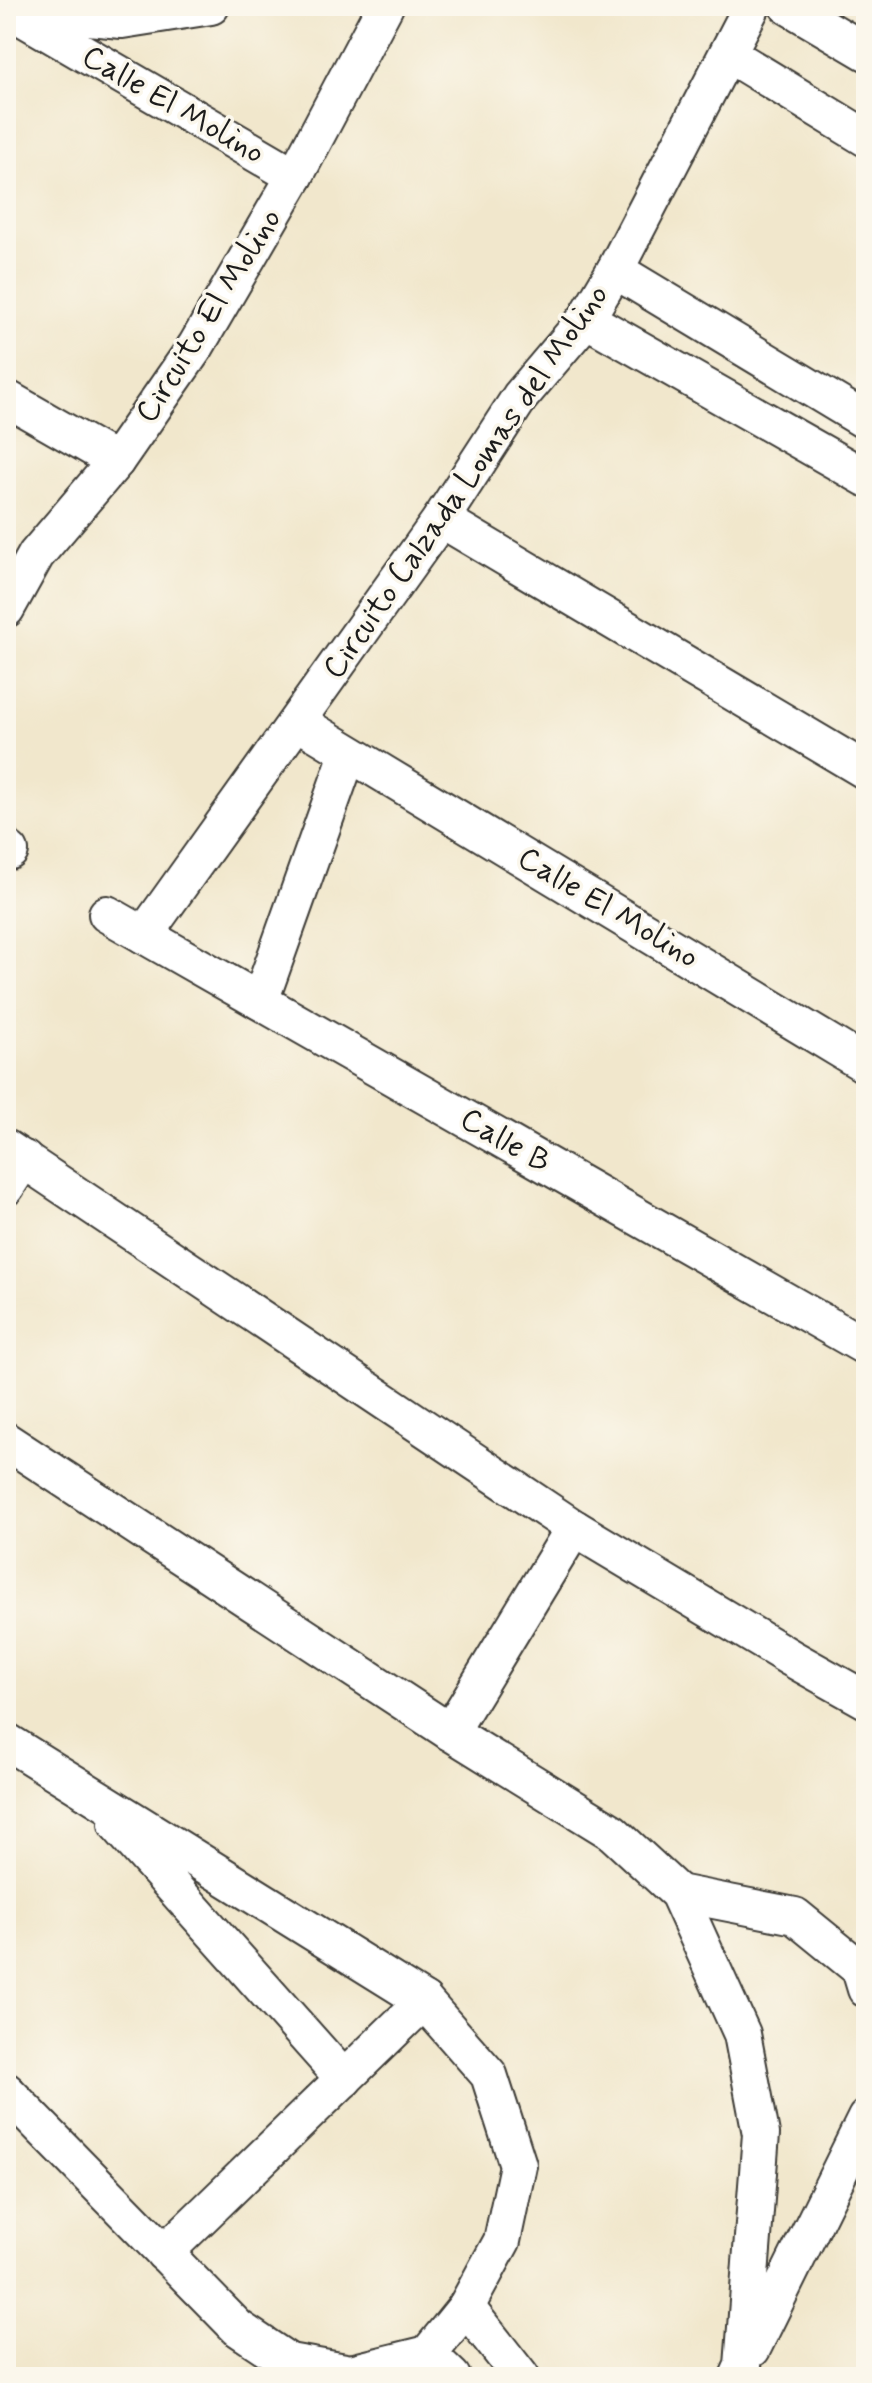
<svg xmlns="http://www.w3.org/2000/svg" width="872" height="2383" font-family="Mynerve,sans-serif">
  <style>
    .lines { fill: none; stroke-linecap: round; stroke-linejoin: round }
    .street-casing { stroke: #3c3a36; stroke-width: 40 }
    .street { stroke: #fff; stroke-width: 36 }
    .labels { text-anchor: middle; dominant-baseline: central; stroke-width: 7; stroke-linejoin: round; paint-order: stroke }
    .street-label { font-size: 32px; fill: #1c1c1c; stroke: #fbf7ec }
  </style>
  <rect width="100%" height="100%" fill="#fbf7ec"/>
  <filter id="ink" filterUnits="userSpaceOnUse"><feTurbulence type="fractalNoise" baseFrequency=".0125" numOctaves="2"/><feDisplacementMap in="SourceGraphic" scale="16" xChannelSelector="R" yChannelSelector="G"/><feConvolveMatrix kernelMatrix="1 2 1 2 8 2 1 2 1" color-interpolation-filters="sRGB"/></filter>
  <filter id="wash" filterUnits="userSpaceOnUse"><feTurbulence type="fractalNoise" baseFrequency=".006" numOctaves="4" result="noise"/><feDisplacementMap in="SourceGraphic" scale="32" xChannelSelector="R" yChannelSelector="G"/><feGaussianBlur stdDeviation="1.8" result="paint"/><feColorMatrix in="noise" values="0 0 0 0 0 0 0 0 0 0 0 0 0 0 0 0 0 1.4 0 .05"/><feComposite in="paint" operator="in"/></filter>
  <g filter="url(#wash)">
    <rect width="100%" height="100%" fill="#f1e7cc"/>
  </g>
  <g filter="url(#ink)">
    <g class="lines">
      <g class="street-casing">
        <g id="street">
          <path d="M 788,6 L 866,52"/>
          <path d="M 6,8 L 295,176"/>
          <path d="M 19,11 L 122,20 L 211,6"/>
          <path d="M 728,54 L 866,138"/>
          <path d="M 615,270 L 866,421"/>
          <path d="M 586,319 L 866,478"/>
          <path d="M 6,398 L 116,461"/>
          <path d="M 441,519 L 866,771"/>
          <path d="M 6,609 L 36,555 L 116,461 L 196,346 L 295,176 L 385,6"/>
          <path d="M 298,722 L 866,1065"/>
          <path d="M 6,848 L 10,851"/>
          <path d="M 107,914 L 866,1347"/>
          <path d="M 144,935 L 441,519 L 520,397 L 586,319 L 615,270 L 752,6"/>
          <path d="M 260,1001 L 348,754"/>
          <path d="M 6,1148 L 574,1528 L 791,1658 L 866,1700"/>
          <path d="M 6,1187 L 24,1159"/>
          <path d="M 6,1441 L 450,1732 L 612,1832 L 678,1893 L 742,2034 L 761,2134 L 743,2366 L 738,2377"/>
          <path d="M 450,1732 L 574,1528"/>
          <path d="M 6,1741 L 424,2001 L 489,2075 L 518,2165 L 502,2241 L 466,2307 L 428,2354 L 351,2373 L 289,2362 L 238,2328 L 6,2091"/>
          <path d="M 117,1824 L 344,2079"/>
          <path d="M 678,1893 L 795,1916 L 860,1969 L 866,1989"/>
          <path d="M 164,2253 L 424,2001"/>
          <path d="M 466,2307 L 521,2377"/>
          <path d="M 752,2349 L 866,2118"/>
          <path d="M 428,2354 L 452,2377"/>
        </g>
      </g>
      <use href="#street" class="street"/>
    </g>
  </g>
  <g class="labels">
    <g class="street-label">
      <text transform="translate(173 105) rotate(30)">Calle El Molino</text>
      <text transform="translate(209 316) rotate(-58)">Circuito El Molino</text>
      <text transform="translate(466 482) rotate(-55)">Circuito Calzada Lomas del Molino</text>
      <text transform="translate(608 908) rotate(31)">Calle El Molino</text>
      <text transform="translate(505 1141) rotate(30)">Calle B</text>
    </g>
  </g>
  <rect width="872" height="2383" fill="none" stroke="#fbf7ec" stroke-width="32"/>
</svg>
